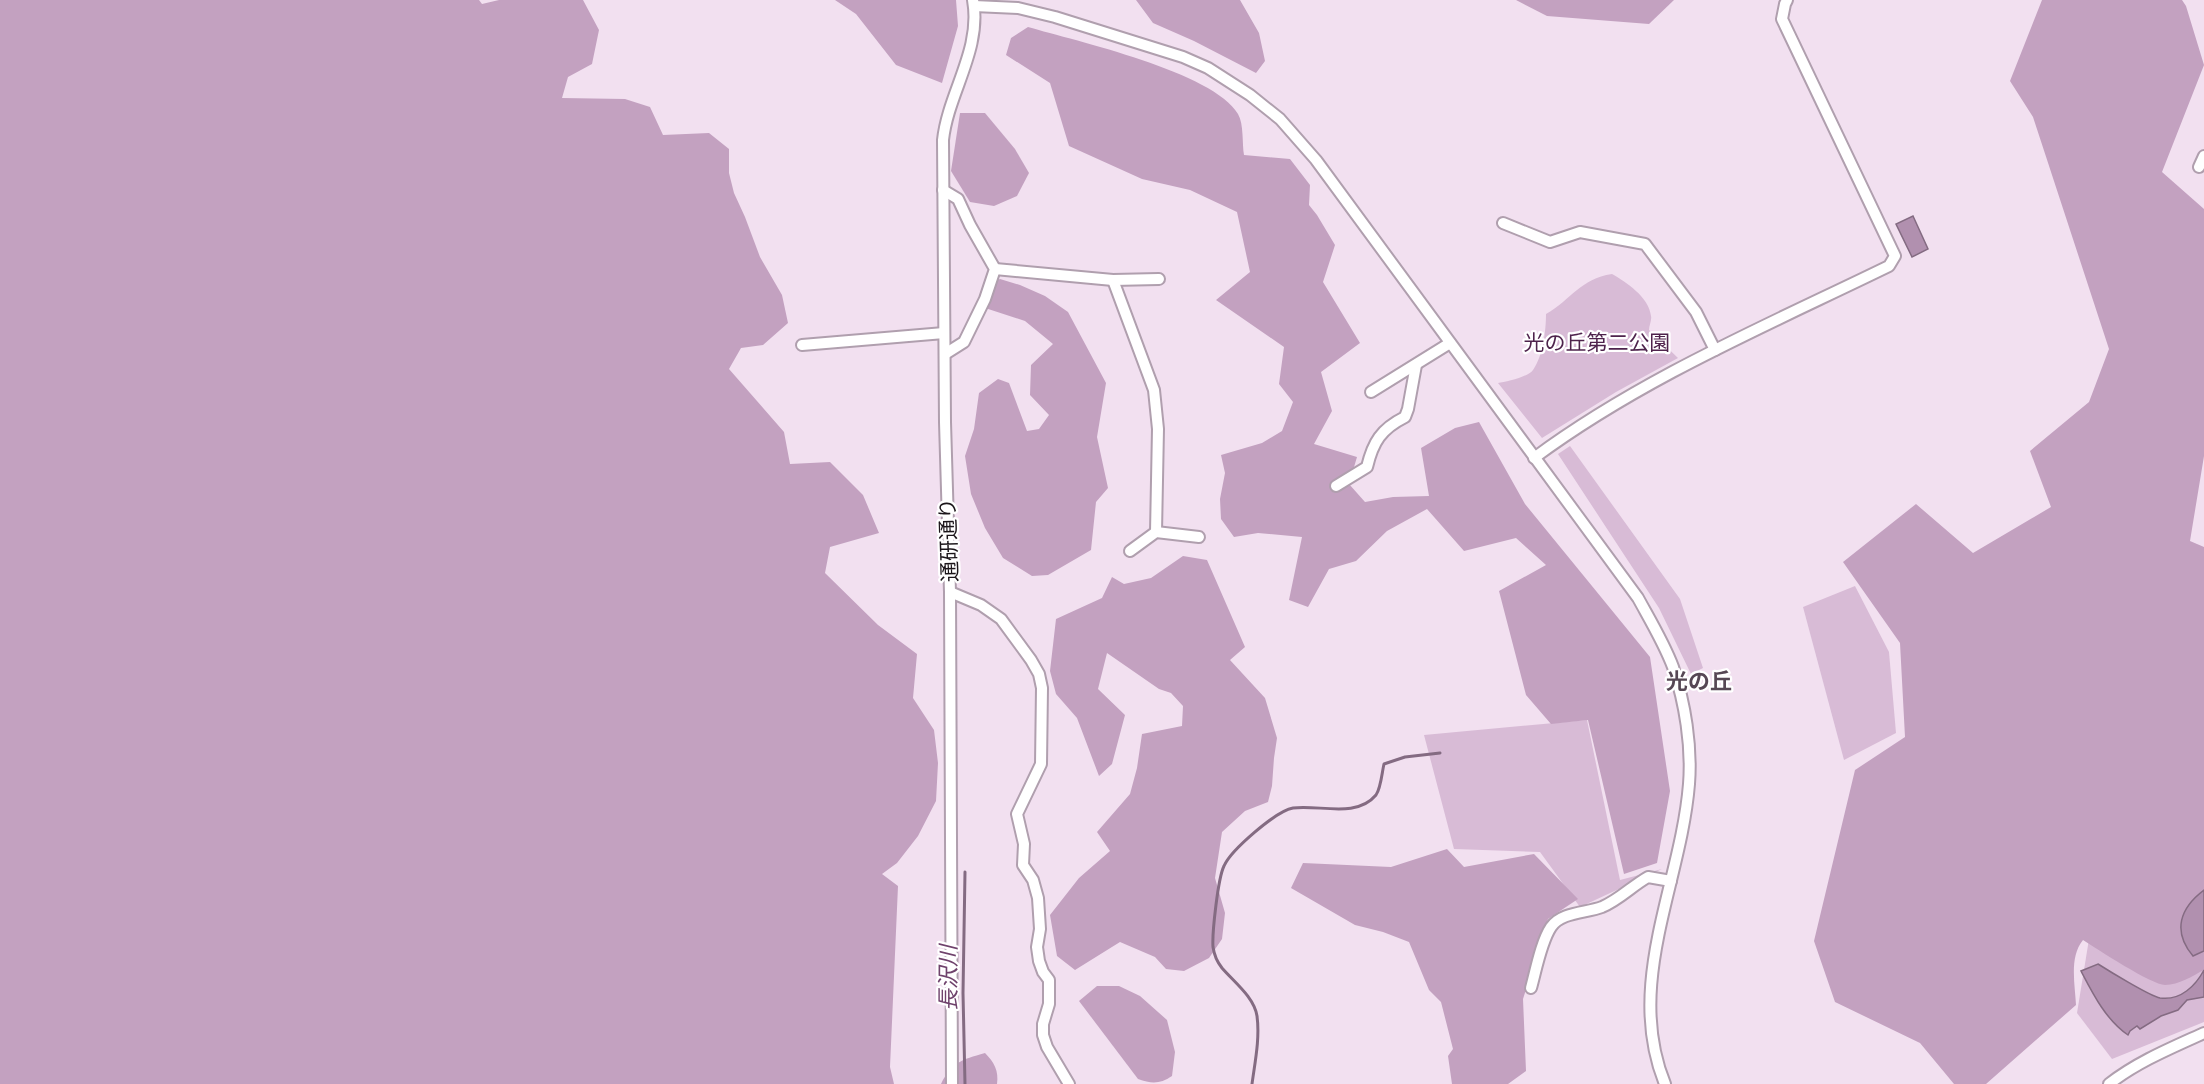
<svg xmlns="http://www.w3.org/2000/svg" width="2204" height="1084" font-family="'Source Sans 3','Noto Sans JP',sans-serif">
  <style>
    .green { fill: #d8bbd6 }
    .forest { fill: #c3a1c0 }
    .water { fill: #b190af; stroke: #846b82; stroke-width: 1.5 }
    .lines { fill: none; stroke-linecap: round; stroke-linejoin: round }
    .stream { stroke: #846b82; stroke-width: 3 }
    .minor-casing { stroke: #b09fae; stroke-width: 14 }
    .minor { stroke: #fff; stroke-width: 10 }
    .labels { text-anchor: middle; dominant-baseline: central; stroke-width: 4.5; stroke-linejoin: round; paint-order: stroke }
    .park-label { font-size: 21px; fill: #4e234c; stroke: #fff }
    .street-label { font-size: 21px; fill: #1b151a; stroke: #fff }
    .neighbourhood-label { font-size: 22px; font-weight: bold; fill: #564754; stroke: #fff }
    .water-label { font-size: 22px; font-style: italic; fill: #6f426c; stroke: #fff }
  </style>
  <rect width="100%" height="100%" fill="#f2e0f0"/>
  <g class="green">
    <path d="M 1612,274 C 1626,282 1649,297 1651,316 C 1652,320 1649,326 1649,330 L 1678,358 L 1616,392 L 1542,438 L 1498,383 C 1506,382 1528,377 1533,370 C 1543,356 1546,331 1546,314 C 1572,299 1580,279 1612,274 Z"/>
    <path d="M 1570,446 L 1680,599 L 1703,668 L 1691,674 L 1659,608 L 1558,454 Z"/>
    <path d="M 1855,586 L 1889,652 L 1896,733 L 1844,760 L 1803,607 Z"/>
    <path d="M 1587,720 L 1620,880 L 1662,869 L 1580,907 L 1540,852 L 1454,849 L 1424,735 Z"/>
    <path d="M 2204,874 L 2204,1022 L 2112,1059 L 2077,1013 L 2089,939 Z"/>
  </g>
  <g class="forest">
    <path d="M 0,0 L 479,0 L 482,4 L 499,0 L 583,0 L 599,30 L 592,64 L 568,77 L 562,98 L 625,99 L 650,107 L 663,135 L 709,133 L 729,149 L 729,173 L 734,193 L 745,217 L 760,257 L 782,295 L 788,323 L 763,345 L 741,348 L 729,369 L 784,432 L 790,464 L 830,462 L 863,495 L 879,533 L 830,547 L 825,573 L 878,625 L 917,654 L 913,698 L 934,730 L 938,763 L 936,801 L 918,836 L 897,863 L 882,874 L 898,886 L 890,1067 L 894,1084 L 0,1084 Z"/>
    <path d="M 835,0 L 956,0 L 958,26 L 942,83 L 896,65 L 856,14 Z"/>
    <path d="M 1136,0 L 1240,0 L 1259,33 L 1265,61 L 1256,73 L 1194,41 L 1153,23 Z"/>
    <path d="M 1516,0 L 1674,0 L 1649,24 L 1547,16 Z"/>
    <path d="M 2042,0 L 2182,0 L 2186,6 L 2204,65 L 2162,172 L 2204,209 L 2204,456 L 2190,541 L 2204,547 L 2204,970 C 2192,976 2179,985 2165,985 C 2152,985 2097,949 2083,940 C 2069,957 2075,984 2076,1005 L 1986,1084 L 1954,1084 L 1920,1043 L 1835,1002 L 1814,941 L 1855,770 L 1905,737 L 1900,643 L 1843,562 L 1916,504 L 1973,553 L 2051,507 L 2030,451 L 2089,402 L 2109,349 L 2033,117 L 2010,81 Z"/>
    <path d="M 1028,27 C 1076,41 1214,72 1238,114 C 1244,124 1242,144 1244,155 L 1290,159 L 1310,185 L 1309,205 L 1317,215 L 1335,245 L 1323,282 L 1360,343 L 1321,372 L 1332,411 L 1314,444 L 1357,457 L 1349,484 L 1365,502 L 1393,497 L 1429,496 L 1421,448 L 1455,428 L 1479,422 L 1525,504 L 1650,657 L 1670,791 L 1657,863 L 1624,874 L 1588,720 L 1551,724 L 1526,695 L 1499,591 L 1546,565 L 1516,538 L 1464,551 L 1427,509 L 1387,531 L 1356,561 L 1329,569 L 1308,607 L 1289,600 L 1302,537 L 1258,533 L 1234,537 L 1221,519 L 1220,499 L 1225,473 L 1221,455 L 1262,443 L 1282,431 L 1293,402 L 1279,384 L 1284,347 L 1216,300 L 1250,272 L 1237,212 L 1190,190 L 1142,179 L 1069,146 L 1050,83 L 1006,55 L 1011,38 Z"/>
    <path d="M 960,113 L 985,113 L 1015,149 L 1029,173 L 1017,196 L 994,206 L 970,202 L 951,171 Z"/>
    <path d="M 1000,279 L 1020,285 L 1045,296 L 1068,312 L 1106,383 L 1097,437 L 1108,488 L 1096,502 L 1091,550 L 1048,575 L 1032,576 L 1003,558 L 985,528 L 971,494 L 965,456 L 974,429 L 979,393 L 998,379 L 1009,383 L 1027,431 L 1039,429 L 1049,415 L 1030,395 L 1031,365 L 1053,344 L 1025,321 L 979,306 L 983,285 Z"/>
    <path d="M 1183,556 L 1207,560 L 1245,647 L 1230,660 L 1265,698 L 1277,738 L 1274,758 L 1272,786 L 1268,802 L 1245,811 L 1222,832 L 1215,878 L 1225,913 L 1222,939 L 1209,958 L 1184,971 L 1166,969 L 1155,957 L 1120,942 L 1075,970 L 1057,956 L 1050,915 L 1079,878 L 1110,851 L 1097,832 L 1130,794 L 1137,768 L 1142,734 L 1182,726 L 1183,706 L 1171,693 L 1159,689 L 1107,653 L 1098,689 L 1125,715 L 1112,764 L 1099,776 L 1077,718 L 1056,694 L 1050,671 L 1056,619 L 1102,598 L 1112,577 L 1124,584 L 1151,578 Z"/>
    <path d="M 1447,849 L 1464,867 L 1534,854 L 1578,899 L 1548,919 L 1523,999 L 1526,1071 L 1508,1084 L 1452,1084 L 1448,1056 L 1453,1049 L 1441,1002 L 1429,990 L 1409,942 L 1383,932 L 1355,925 L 1291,888 L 1303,863 L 1391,867 Z"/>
    <path d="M 1097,986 L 1119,986 L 1140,996 L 1167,1020 L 1175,1052 L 1172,1076 C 1160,1084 1152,1084 1138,1079 L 1079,1001 Z"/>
    <path d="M 985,1053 C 994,1062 999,1071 997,1084 L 941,1084 C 952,1062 961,1060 985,1053 Z"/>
  </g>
  <g class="water">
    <path d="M 1913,216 L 1928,249 L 1912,257 L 1896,224 Z"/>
    <path d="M 2204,890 L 2204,951 L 2193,956 C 2172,931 2180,908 2204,890 Z"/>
    <path d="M 2098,964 C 2109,971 2150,996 2160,998 C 2181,1001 2196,985 2204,970 L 2204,997 L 2187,1000 L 2178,1010 L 2161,1016 L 2140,1029 L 2137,1026 L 2130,1031 L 2128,1035 C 2106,1020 2093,994 2081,971 Z"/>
  </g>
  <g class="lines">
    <g class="stream">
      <path d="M 965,1084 L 963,993 L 965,872"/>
      <path d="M 1252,1084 C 1255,1062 1260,1038 1257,1016 C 1254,997 1234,982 1222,968 C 1218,963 1214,954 1213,947 C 1212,933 1218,878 1224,866 C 1231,850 1276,811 1293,808 C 1318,804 1356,819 1376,795 C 1381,788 1382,772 1384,764 L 1405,757 L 1440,753"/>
    </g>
    <g class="minor-casing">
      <g id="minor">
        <path d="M 974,6 L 1018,8 L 1055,17 L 1183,57 L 1208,68 L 1250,95 L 1280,119 L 1316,160 L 1638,598 C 1650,620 1664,643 1673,667 C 1685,703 1692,746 1689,784 C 1681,884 1624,984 1665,1084"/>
        <path d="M 2199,167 L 2204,156"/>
        <path d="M 943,190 L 958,199 L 970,225 L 995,269 L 985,299 L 964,342 L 945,354"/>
        <path d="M 1503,223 L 1550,242 L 1580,232 L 1645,244 L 1696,312 L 1715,350"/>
        <path d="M 995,269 L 1113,280 L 1159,279"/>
        <path d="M 1113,280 L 1154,390 L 1158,429 L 1156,532"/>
        <path d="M 802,345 L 944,333"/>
        <path d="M 1371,392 L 1450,343"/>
        <path d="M 1534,458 C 1642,378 1768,325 1889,266 L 1895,256 L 1782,19 L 1785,4 L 1787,0"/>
        <path d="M 1336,486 L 1367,467 C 1373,442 1381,429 1405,417 L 1408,409 L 1416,365"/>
        <path d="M 1130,551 L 1156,532 L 1199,537"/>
        <path d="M 950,592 L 981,605 L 1001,619 L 1031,660 L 1039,674 L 1042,688 L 1041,764 L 1017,814 L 1024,844 L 1023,865 L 1033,880 L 1038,898 L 1040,929 L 1037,947 L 1039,961 L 1043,972 L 1049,980 L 1049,1004 L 1043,1024 L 1043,1035 L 1047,1047 L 1069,1084"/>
        <path d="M 1531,988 C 1536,970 1541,942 1551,927 C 1561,912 1586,913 1602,907 C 1619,900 1632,886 1648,877 L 1671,881"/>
        <path d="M 952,1084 L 950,592 L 945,422 L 943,140 C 948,93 982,50 973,0"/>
        <path d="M 2109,1084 C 2137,1062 2171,1048 2204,1033"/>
      </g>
    </g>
    <use href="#minor" class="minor"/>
  </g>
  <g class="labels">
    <g class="park-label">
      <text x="1597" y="343">光の丘第二公園</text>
    </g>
    <g class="street-label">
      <text transform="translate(949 540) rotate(-92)">通研通り</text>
    </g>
    <g class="neighbourhood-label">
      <text x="1699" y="682">光の丘</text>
    </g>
    <g class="water-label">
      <text transform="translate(949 978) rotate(-90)">長沢川</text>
    </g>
  </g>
</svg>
